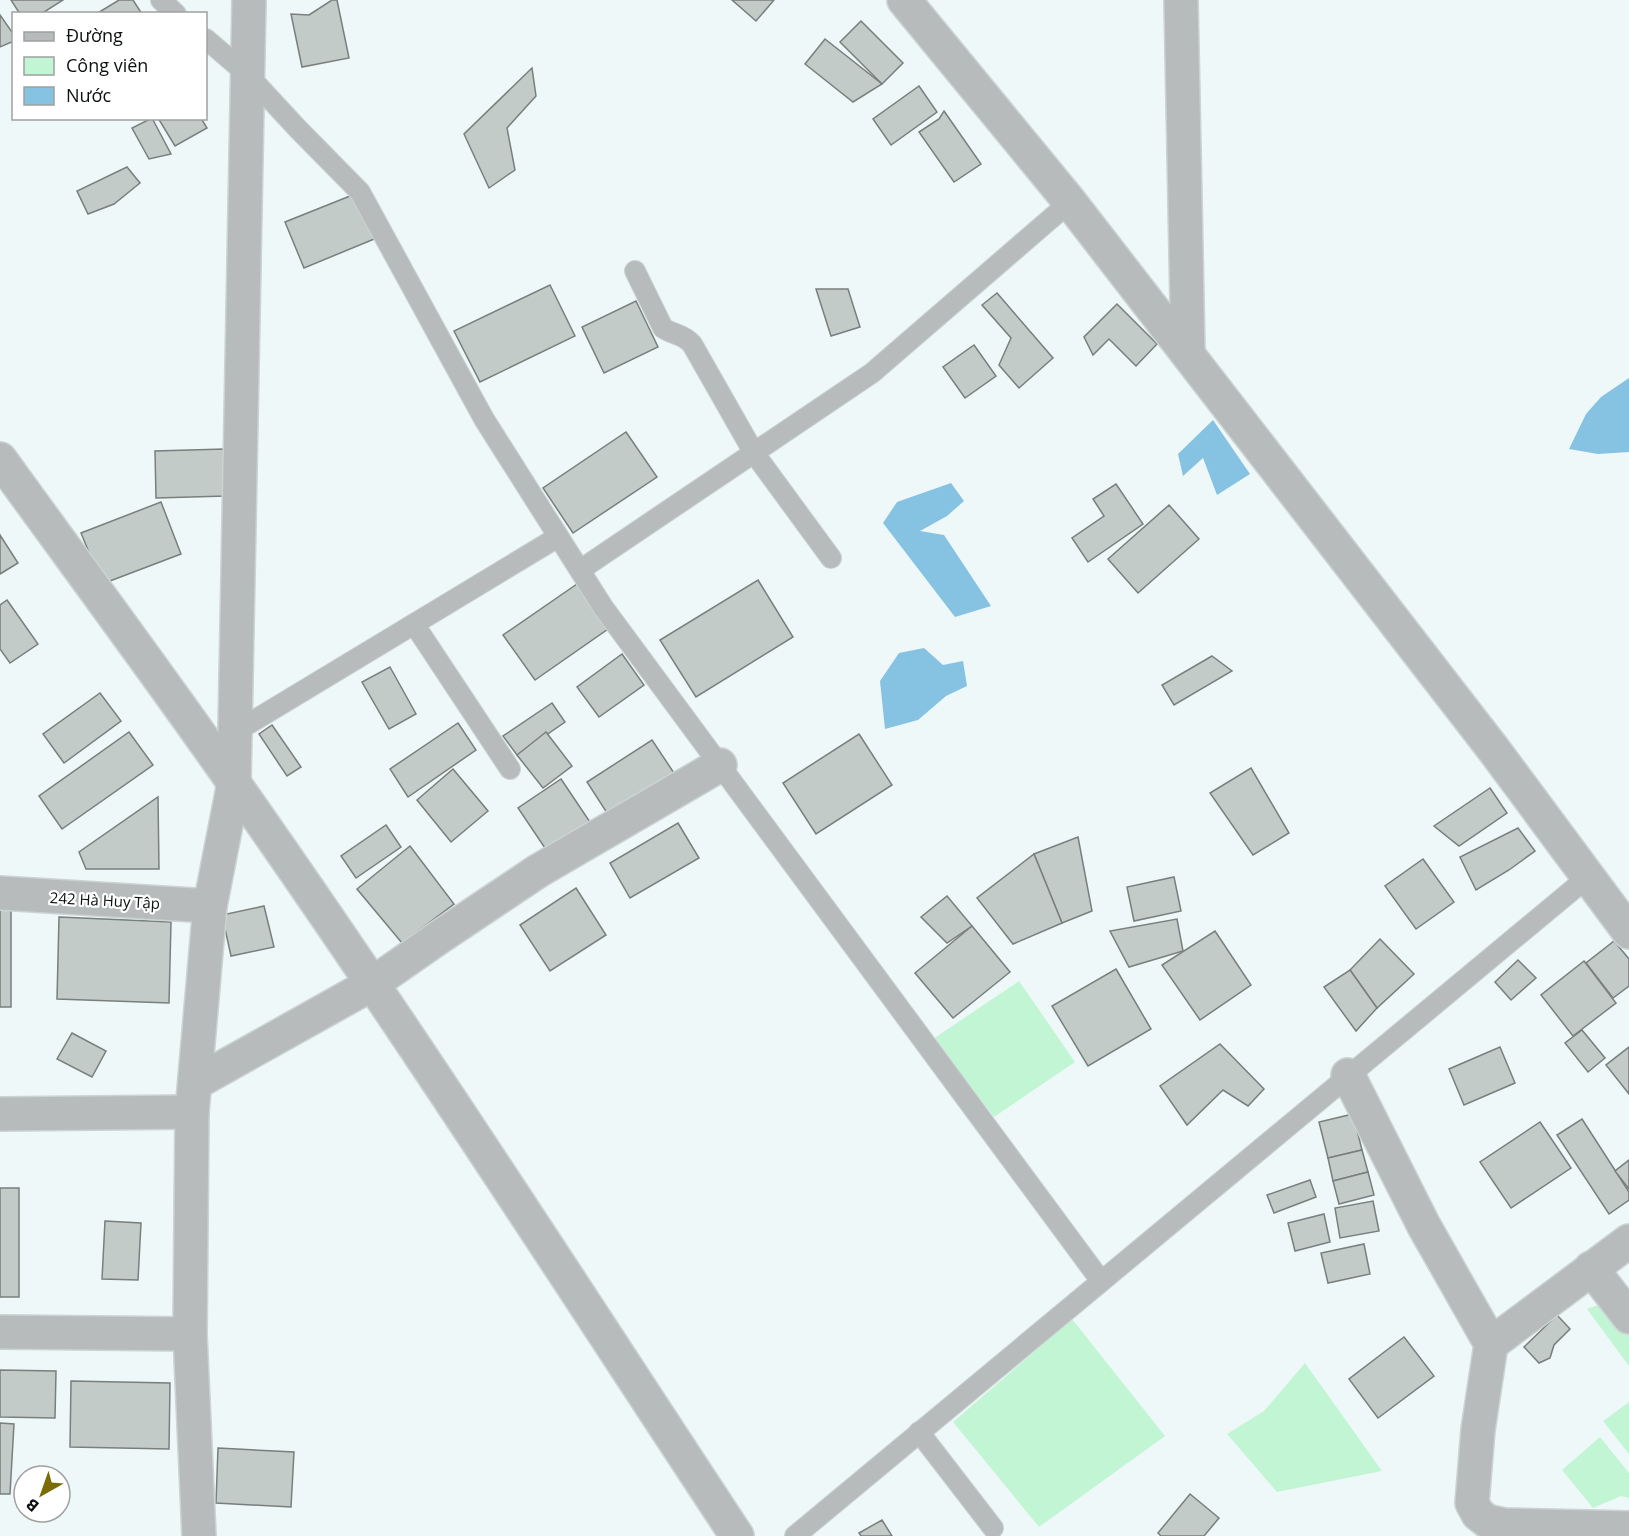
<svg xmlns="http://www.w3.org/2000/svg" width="1629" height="1536" font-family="'Open Sans',sans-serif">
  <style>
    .green { fill: #c2f5d4 }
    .water { fill: #86c2e2 }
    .building { fill: #c3cbc9; stroke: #787f7d; stroke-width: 1.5 }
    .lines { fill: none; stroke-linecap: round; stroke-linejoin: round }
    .lane-casing { stroke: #cbd3d3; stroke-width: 22 }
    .street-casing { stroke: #cbd3d3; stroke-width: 36 }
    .lane { stroke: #b8bbbc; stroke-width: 20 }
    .street { stroke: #b8bbbc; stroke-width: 33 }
    .labels { text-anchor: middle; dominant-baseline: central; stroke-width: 4.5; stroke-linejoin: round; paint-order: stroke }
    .street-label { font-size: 15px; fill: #0e1111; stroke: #fff }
  </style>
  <rect width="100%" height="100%" fill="#eff8f8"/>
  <g class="green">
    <path d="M 1019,981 L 1075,1062 L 994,1117 L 933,1039 Z"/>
    <path d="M 1629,1294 L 1629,1366 L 1587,1309 Z"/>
    <path d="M 1072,1319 L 1165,1436 L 1039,1527 L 953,1422 Z"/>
    <path d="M 1305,1363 L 1382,1471 L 1277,1492 L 1227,1434 L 1264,1411 Z"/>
    <path d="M 1629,1402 L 1629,1454 L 1603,1421 Z"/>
    <path d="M 1600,1437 L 1629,1473 L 1629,1498 L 1621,1496 L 1593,1508 L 1562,1470 Z"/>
  </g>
  <g class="water">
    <path d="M 1629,378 L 1629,452 L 1598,454 L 1569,449 L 1586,414 L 1601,397 Z"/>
    <path d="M 1213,420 L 1250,474 L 1217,495 L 1203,458 L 1183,476 L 1178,454 Z"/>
    <path d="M 951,483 L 964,501 L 947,516 L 920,531 L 944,535 L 991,606 L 955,617 L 883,523 L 897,502 Z"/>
    <path d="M 924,648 L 943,665 L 963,661 L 967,686 L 946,696 L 918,720 L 885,729 L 880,681 L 899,653 Z"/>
  </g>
  <g class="building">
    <path d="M 11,0 L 63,0 L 41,14 L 20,14 Z"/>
    <path d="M 119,0 L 133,0 L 142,14 L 96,14 Z"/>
    <path d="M 332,0 L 337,0 L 349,58 L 302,67 L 291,14 L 309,15 Z"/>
    <path d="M 732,0 L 774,0 L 756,21 Z"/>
    <path d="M 0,15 L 14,35 L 14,41 L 0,47 Z"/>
    <path d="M 861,21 L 903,63 L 882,84 L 840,42 Z"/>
    <path d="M 825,39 L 882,84 L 853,102 L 805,64 Z"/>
    <path d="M 532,68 L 536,96 L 507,128 L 515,170 L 489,188 L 464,134 Z"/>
    <path d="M 919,86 L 937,112 L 891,145 L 873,119 Z"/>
    <path d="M 944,111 L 981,164 L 954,182 L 919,132 L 939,119 Z"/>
    <path d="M 152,118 L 171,154 L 149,159 L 132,128 Z"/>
    <path d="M 158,118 L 201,118 L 207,128 L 175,146 Z"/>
    <path d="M 127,167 L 140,183 L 114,204 L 88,214 L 77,191 Z"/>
    <path d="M 360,192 L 379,237 L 304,268 L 285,222 Z"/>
    <path d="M 550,285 L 575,336 L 480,382 L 454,331 Z"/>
    <path d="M 816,289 L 848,289 L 860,327 L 831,336 Z"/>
    <path d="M 997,293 L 1053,358 L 1019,388 L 999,365 L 1011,338 L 982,305 Z"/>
    <path d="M 636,301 L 658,347 L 604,373 L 582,327 Z"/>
    <path d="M 1117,304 L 1157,344 L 1136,366 L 1109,339 L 1093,355 L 1084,337 Z"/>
    <path d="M 974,345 L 996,376 L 965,398 L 943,367 Z"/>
    <path d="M 626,432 L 657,477 L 573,533 L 543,488 Z"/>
    <path d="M 224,449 L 226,496 L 156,498 L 155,451 Z"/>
    <path d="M 1116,484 L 1143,524 L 1088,562 L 1072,538 L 1104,516 L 1093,499 Z"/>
    <path d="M 161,502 L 181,554 L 102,584 L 81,533 Z"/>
    <path d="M 1169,505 L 1199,539 L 1138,593 L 1108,559 Z"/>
    <path d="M 0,535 L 18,563 L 0,574 Z"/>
    <path d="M 758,580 L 793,637 L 696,697 L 660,640 Z"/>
    <path d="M 577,584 L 608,629 L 535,680 L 503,635 Z"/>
    <path d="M 7,600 L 38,644 L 10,663 L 0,649 L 0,605 Z"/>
    <path d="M 622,654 L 644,685 L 599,717 L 577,687 Z"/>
    <path d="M 1212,656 L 1232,671 L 1174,705 L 1162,685 Z"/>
    <path d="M 390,667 L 416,714 L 389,729 L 362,682 Z"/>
    <path d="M 100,693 L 121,721 L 64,763 L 43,734 Z"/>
    <path d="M 552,703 L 565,722 L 517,755 L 503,736 Z"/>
    <path d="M 458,723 L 476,750 L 408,797 L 390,769 Z"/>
    <path d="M 272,725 L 301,767 L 287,776 L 259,734 Z"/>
    <path d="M 129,732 L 153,765 L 62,829 L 39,796 Z"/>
    <path d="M 546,732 L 572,766 L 543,788 L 517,755 Z"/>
    <path d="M 859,734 L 892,785 L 816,834 L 783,783 Z"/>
    <path d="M 652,740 L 674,773 L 609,816 L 587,782 Z"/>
    <path d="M 1251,768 L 1289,833 L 1253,855 L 1210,793 Z"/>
    <path d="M 453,769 L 488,811 L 451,842 L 417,800 Z"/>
    <path d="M 561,779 L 592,825 L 549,854 L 518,808 Z"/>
    <path d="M 1490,788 L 1507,813 L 1459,846 L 1434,826 Z"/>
    <path d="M 158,797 L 159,869 L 86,869 L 79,852 Z"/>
    <path d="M 678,823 L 699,858 L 630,898 L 610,863 Z"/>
    <path d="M 386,825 L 401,847 L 356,878 L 341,856 Z"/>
    <path d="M 1518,828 L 1535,851 L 1509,870 L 1476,890 L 1460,857 Z"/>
    <path d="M 1078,837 L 1092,911 L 1062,923 L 1034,854 Z"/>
    <path d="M 410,846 L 454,904 L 402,943 L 357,889 Z"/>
    <path d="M 1034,854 L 1062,923 L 1013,944 L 977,898 Z"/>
    <path d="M 1423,859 L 1454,902 L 1416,929 L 1385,886 Z"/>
    <path d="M 1174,877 L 1181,911 L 1134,921 L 1127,887 Z"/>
    <path d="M 576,888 L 606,935 L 550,971 L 520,925 Z"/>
    <path d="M 947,896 L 972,926 L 947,943 L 921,917 Z"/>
    <rect x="0" y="901" width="11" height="106"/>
    <path d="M 264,906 L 274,947 L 231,956 L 222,915 Z"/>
    <path d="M 59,917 L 171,922 L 169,1003 L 57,999 Z"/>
    <path d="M 1177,919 L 1183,951 L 1129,967 L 1110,931 Z"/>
    <path d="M 972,926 L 1010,972 L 953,1018 L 915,973 Z"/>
    <path d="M 1215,931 L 1251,985 L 1200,1020 L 1162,965 Z"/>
    <path d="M 1380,939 L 1414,974 L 1377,1008 L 1350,970 Z"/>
    <path d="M 1614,941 L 1629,959 L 1629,986 L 1613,998 L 1586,963 Z"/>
    <path d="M 1518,960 L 1536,978 L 1511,1000 L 1495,982 Z"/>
    <path d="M 1584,961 L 1616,1003 L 1573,1036 L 1541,995 Z"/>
    <path d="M 1116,969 L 1151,1029 L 1088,1066 L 1052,1006 Z"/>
    <path d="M 1350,970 L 1377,1008 L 1356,1031 L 1324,987 Z"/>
    <path d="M 1582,1030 L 1605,1058 L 1588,1072 L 1565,1043 Z"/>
    <path d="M 72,1033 L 106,1051 L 92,1077 L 57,1059 Z"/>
    <path d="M 1220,1044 L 1264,1089 L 1248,1106 L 1223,1090 L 1187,1125 L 1160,1086 Z"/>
    <path d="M 1500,1047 L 1515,1083 L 1464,1105 L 1449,1069 Z"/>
    <path d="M 1629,1047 L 1629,1094 L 1606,1065 Z"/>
    <path d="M 1353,1114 L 1362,1150 L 1328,1158 L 1319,1122 Z"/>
    <path d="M 1582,1119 L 1629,1192 L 1629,1200 L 1609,1214 L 1557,1135 Z"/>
    <path d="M 1540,1122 L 1571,1168 L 1511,1208 L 1480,1162 Z"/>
    <path d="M 1362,1150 L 1368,1172 L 1333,1181 L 1328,1158 Z"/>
    <path d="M 1629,1160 L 1629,1189 L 1615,1171 Z"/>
    <path d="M 1368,1172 L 1374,1195 L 1339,1204 L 1333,1181 Z"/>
    <path d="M 1310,1180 L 1316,1197 L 1274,1213 L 1267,1195 Z"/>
    <rect x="0" y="1188" width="19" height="109"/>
    <path d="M 1373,1201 L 1379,1231 L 1340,1238 L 1335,1208 Z"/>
    <path d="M 1324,1214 L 1330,1242 L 1295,1251 L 1288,1223 Z"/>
    <path d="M 105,1221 L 141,1223 L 138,1280 L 102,1279 Z"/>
    <path d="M 1364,1244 L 1370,1274 L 1328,1283 L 1321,1253 Z"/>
    <path d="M 1557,1315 L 1570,1329 L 1554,1345 L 1550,1358 L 1539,1363 L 1524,1347 Z"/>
    <path d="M 1404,1337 L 1434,1376 L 1378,1418 L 1349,1379 Z"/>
    <path d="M 0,1370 L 56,1371 L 55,1418 L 0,1417 Z"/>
    <path d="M 71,1381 L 170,1383 L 169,1449 L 70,1447 Z"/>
    <path d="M 0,1423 L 14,1424 L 10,1494 L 0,1494 Z"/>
    <path d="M 218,1448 L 294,1452 L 291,1507 L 216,1503 Z"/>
    <path d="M 1190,1494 L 1219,1518 L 1204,1536 L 1161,1536 L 1158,1533 Z"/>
    <path d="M 882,1520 L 892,1536 L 861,1536 L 859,1533 Z"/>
  </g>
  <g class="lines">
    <g class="lane-casing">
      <g id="lane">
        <path d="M 161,0 L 176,14"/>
        <path d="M 206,39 L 248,75 L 298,129 L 360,192 L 484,419 L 603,607 L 1101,1281"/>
        <path d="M 635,271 L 663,328 C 673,335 682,333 692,344 L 754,453 L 831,558"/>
        <path d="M 580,570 L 872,373 L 1070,202"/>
        <path d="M 414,624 L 510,769"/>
        <path d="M 235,732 L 558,537"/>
        <path d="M 919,1432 L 993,1528"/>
        <path d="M 795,1536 L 1588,877"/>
      </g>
    </g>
    <g class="street-casing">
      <g id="street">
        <path d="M 904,0 L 1070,202 L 1494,750 L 1629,932"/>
        <path d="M 1181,0 L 1188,353"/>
        <path d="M 0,459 C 78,567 158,674 234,783 C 408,1030 571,1284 737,1536"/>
        <path d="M 0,893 L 210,906"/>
        <path d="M 1348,1075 L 1424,1226 L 1491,1344 L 1478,1430 L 1472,1503 L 1478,1514 L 1487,1521 L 1504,1525 L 1629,1528"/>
        <path d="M 195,1083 L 372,984 L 438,938 L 538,871 L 720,765"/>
        <path d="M 0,1114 L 192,1112"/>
        <path d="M 1591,1268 L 1629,1317"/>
        <path d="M 0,1332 L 190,1334"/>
        <path d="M 1491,1344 L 1629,1241"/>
        <path d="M 199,1536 L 190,1334 L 192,1112 L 210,906 L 234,783 L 249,0"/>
      </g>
    </g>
    <use href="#lane" class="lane"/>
    <use href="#street" class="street"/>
  </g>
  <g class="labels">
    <g class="street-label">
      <text transform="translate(105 900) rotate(3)">242 Hà Huy Tập</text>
    </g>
  </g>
  <rect x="12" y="12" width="195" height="108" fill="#ffffff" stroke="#9fa0a0" stroke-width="1.5"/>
  <rect x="24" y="32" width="30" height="9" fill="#b8bbbc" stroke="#9fa0a0" stroke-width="1.5"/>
  <text x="66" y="42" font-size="18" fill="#0e1111">Đường</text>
  <rect x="24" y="57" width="30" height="18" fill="#c2f5d4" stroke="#9fa0a0" stroke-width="1.5"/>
  <text x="66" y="72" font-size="18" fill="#0e1111">Công viên</text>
  <rect x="24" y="87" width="30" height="18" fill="#86c2e2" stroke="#9fa0a0" stroke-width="1.5"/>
  <text x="66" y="102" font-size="18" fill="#0e1111">Nước</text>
  <g transform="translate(42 1494) rotate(220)"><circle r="28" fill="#ffffff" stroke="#9fa0a0" stroke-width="1.5"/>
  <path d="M0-4.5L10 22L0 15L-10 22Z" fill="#7a6b03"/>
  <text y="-9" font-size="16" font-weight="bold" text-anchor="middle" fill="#0e1111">B</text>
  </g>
</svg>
